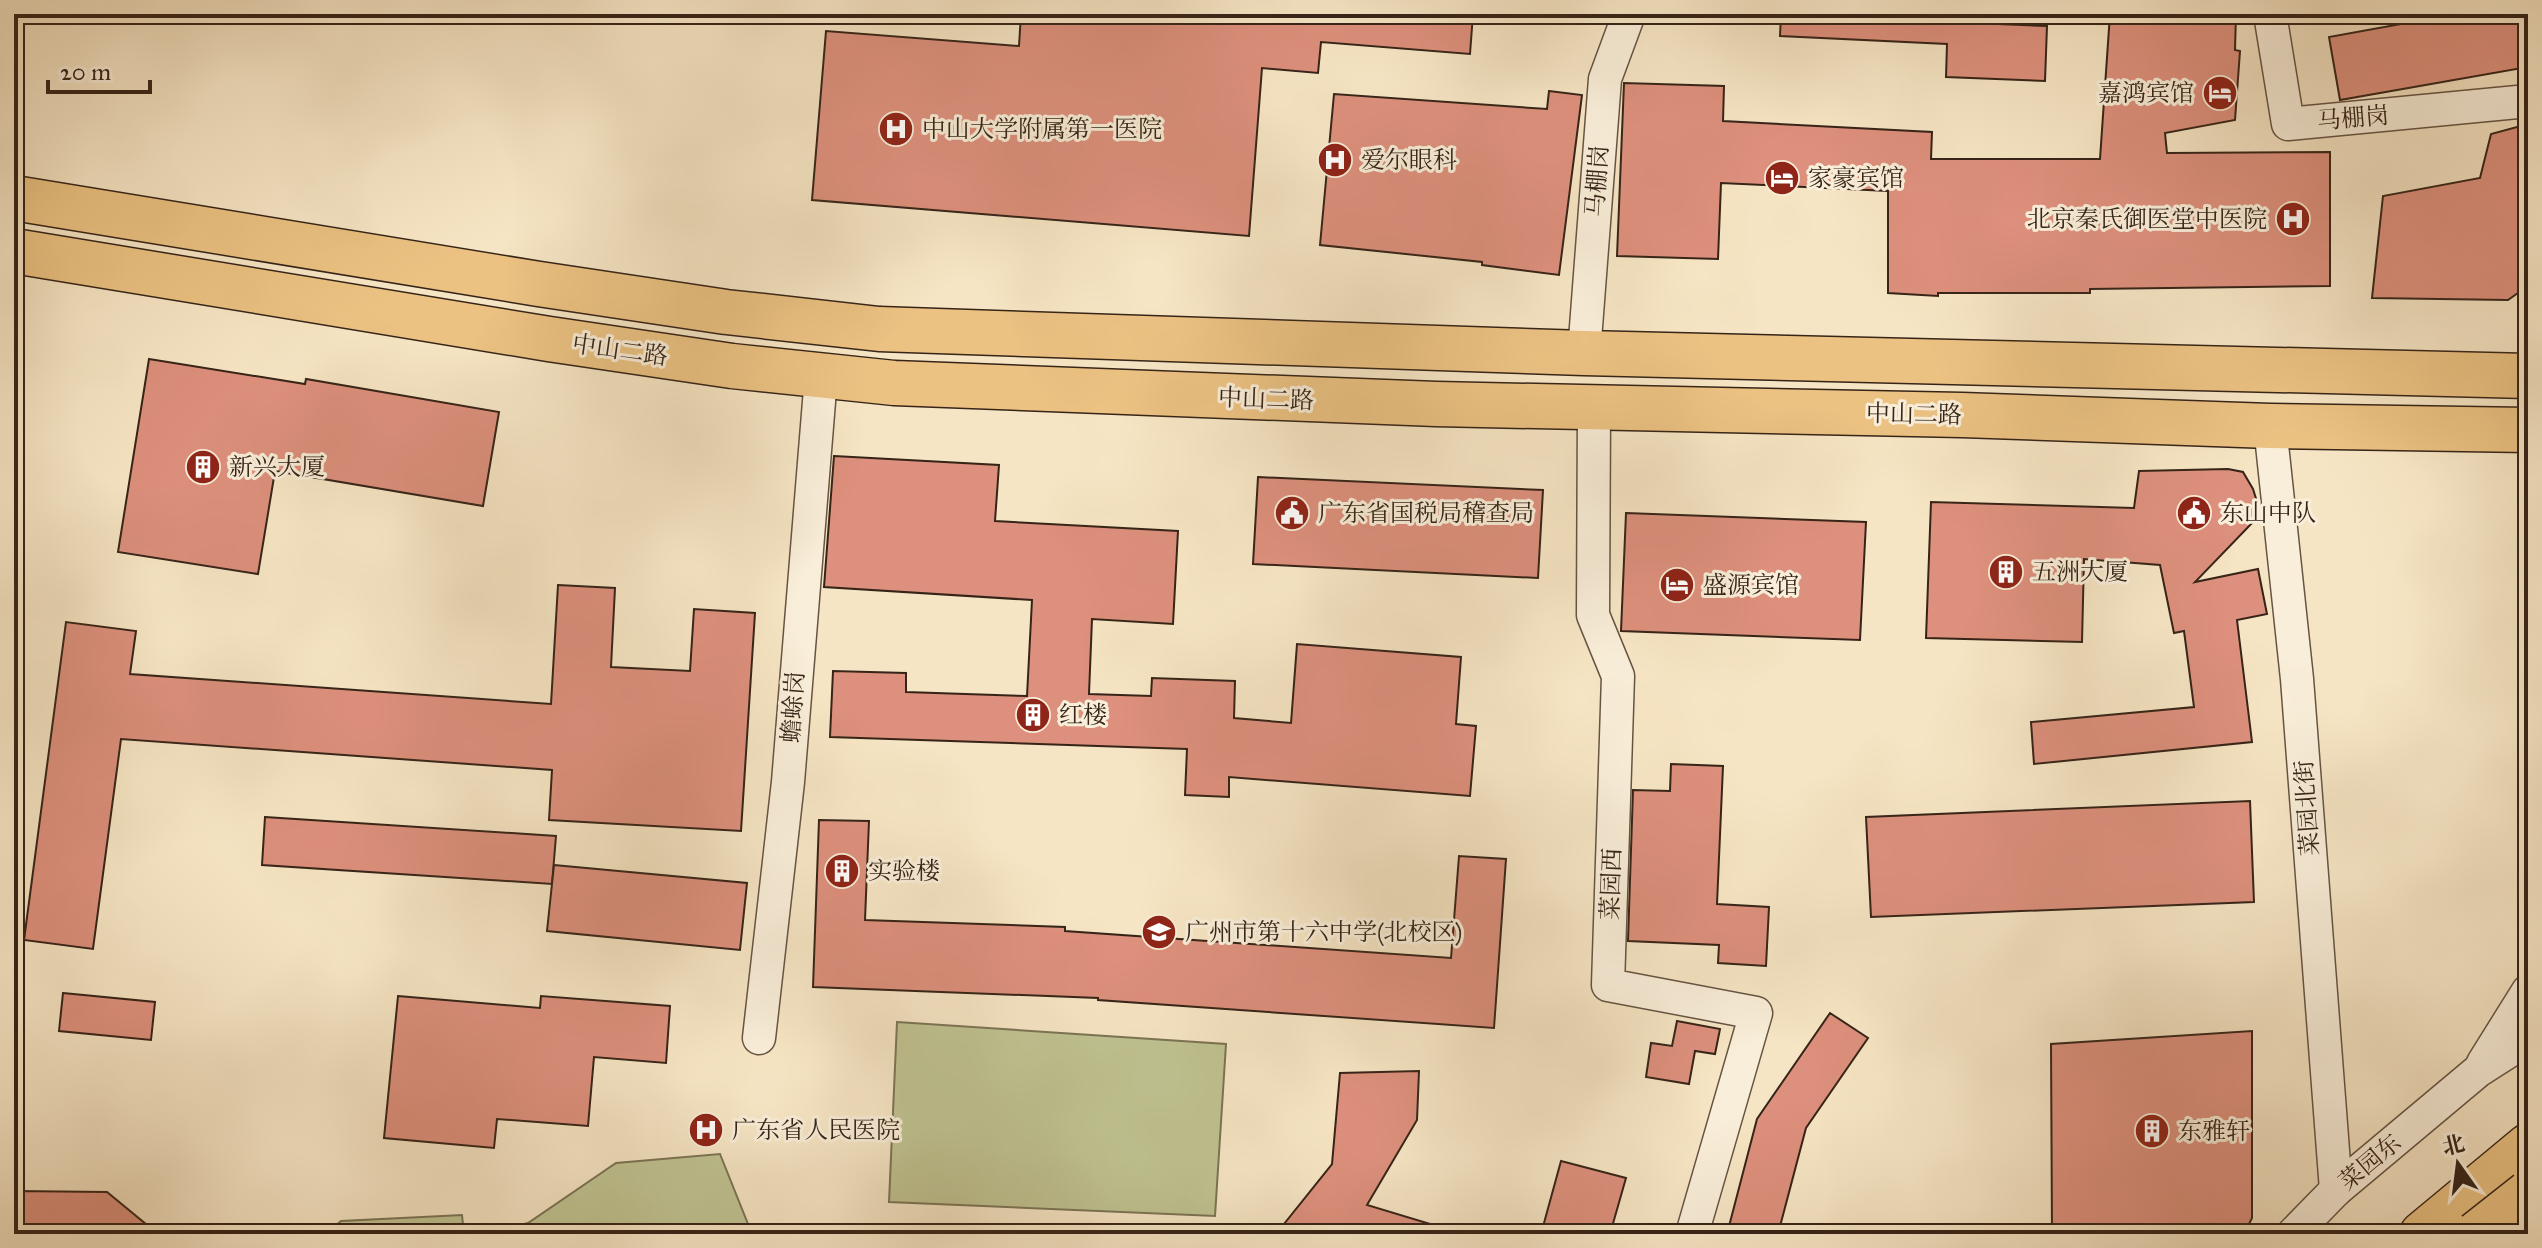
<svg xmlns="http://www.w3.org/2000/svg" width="2542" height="1248" font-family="'IM FELL Great Primer','Noto Serif SC',serif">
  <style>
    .green { fill: #c0c392; stroke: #7b7455; stroke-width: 2 }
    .building { fill: #dd907d; stroke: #362418; stroke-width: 2 }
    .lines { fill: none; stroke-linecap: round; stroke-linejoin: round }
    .minor-casing { stroke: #665443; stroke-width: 35 }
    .primary-casing { stroke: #362418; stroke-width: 47 }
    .minor { stroke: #f9eed9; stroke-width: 32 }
    .primary { stroke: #ebc282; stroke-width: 44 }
    .trunk-bridge-casing { stroke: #362418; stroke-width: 47; stroke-linecap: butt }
    .trunk-bridge { stroke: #ebc282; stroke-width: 44 }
    .labels { text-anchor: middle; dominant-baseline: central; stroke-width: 6; stroke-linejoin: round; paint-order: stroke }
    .poi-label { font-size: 24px; fill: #362418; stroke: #f9eed9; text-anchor: start }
    .street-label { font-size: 24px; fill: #362418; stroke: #f9eed9 }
  </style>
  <rect width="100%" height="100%" fill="#f6e5c4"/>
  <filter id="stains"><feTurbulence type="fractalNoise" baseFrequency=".0025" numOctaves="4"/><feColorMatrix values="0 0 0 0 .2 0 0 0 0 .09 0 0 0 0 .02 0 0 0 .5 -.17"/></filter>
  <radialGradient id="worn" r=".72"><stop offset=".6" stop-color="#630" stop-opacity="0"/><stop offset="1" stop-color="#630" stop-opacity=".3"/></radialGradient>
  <g class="green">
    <path d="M 897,1022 L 1226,1044 L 1215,1216 L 889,1202 Z"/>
    <path d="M 720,1154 L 752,1234 L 481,1234 L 528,1223 L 616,1163 Z"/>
    <path d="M 462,1215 L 464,1234 L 326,1234 L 341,1221 Z"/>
  </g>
  <g class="building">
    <path d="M 1021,14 L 1473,14 L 1470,54 L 1321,42 L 1318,73 L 1262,68 L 1249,236 L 812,200 L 826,31 L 1019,46 Z"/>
    <path d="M 1781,14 L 1949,14 L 1949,22 L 2047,26 L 2045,81 L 1946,77 L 1947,44 L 1780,36 Z"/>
    <path d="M 2110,14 L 2236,14 L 2235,50 L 2240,51 L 2235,120 L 2165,133 L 2167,153 L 2330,152 L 2330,286 L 2090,289 L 2090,293 L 1938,293 L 1938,296 L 1888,293 L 1888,191 L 1721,183 L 1718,259 L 1617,256 L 1624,83 L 1724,86 L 1723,121 L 1932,132 L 1931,159 L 2100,159 Z"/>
    <path d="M 2456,14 L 2528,14 L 2528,67 L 2340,100 L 2329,37 Z"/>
    <path d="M 1549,91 L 1582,95 L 1559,275 L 1482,265 L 1482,262 L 1320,245 L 1334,94 L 1547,109 Z"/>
    <path d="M 2528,124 L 2528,278 L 2525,288 L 2508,300 L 2372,298 L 2383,196 L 2480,178 L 2491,134 Z"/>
    <path d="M 149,359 L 305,384 L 306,379 L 499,412 L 483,506 L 275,471 L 258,574 L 118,552 Z"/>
    <path d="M 834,456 L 999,465 L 995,521 L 1178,531 L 1173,624 L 1092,619 L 1089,694 L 1151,696 L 1152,678 L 1235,681 L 1234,718 L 1291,723 L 1297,644 L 1461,657 L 1456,724 L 1476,726 L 1470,796 L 1229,777 L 1229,797 L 1185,795 L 1187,749 L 830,737 L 833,671 L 906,673 L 906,692 L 1027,696 L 1032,600 L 824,587 Z"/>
    <path d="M 2228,469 L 2243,472 L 2253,489 L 2258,505 L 2254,521 L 2195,582 L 2258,569 L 2267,614 L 2237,620 L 2252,742 L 2034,764 L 2031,722 L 2194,707 L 2184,631 L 2174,633 L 2160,565 L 2084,559 L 2082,642 L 1926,638 L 1931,502 L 2134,508 L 2139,471 Z"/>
    <path d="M 1258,477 L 1543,490 L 1538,578 L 1253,564 Z"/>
    <path d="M 1626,513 L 1866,522 L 1860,640 L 1621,631 Z"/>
    <path d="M 558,585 L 615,588 L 611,667 L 690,671 L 694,609 L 755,613 L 741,831 L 549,820 L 552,770 L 121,739 L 93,949 L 24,940 L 66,622 L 136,631 L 130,674 L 551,704 Z"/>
    <path d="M 1671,764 L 1723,766 L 1717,904 L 1769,907 L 1766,966 L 1718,963 L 1719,945 L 1628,941 L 1633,790 L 1670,791 Z"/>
    <path d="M 2250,801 L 2254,902 L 1871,917 L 1866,817 Z"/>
    <path d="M 265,817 L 556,836 L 552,884 L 262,865 Z"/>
    <path d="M 819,820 L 869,821 L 865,920 L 1065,927 L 1065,931 L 1451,958 L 1459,856 L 1506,859 L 1494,1028 L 1098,1000 L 1098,998 L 813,987 Z"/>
    <path d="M 554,865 L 747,883 L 740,950 L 547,931 Z"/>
    <path d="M 63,993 L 155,1002 L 151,1040 L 59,1031 Z"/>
    <path d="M 398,996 L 540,1008 L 541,996 L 670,1006 L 666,1063 L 594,1057 L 588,1126 L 497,1119 L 494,1148 L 384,1138 Z"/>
    <path d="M 1830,1013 L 1868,1038 L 1806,1128 L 1778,1234 L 1727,1234 L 1757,1119 Z"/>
    <path d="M 1677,1021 L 1720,1029 L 1715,1054 L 1695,1051 L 1689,1084 L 1646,1077 L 1651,1043 L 1672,1046 Z"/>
    <path d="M 2252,1031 L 2252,1218 L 2244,1234 L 2052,1234 L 2051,1044 Z"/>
    <path d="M 1419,1071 L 1417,1120 L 1367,1205 L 1440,1227 L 1439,1234 L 1276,1234 L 1332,1164 L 1340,1073 Z"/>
    <path d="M 1561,1161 L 1626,1178 L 1610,1234 L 1541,1234 Z"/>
    <path d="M 14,1191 L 107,1192 L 158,1234 L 14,1234 Z"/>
  </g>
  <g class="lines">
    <g class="minor-casing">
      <g id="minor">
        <path d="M 2270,14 L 2288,124 L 2528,101"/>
        <path d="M 1584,353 L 1605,79 L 1629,14"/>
        <path d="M 1594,407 L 1593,615 L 1618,676 L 1608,985 L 1756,1013 L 1692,1234"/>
        <path d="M 2270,426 L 2297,679 L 2336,1190"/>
        <path d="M 759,1038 L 788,782 L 821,377"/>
        <path d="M 2483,1063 L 2528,991"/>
        <path d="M 2293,1234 L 2336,1190 L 2478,1071 L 2528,1039"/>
      </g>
    </g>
    <g class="primary-casing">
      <g id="primary">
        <path d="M 14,198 L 539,284 L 726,312 L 879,329 L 1584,353 L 2528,376"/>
        <path d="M 14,251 L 549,339 L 732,366 L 894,383 L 1436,404 L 1962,415 L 2270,426 L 2528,430"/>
        <path d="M 2422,1234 L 2528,1146"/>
      </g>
    </g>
    <use href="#minor" class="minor"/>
    <use href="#primary" class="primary"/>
    <g class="trunk-bridge-casing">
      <path id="trunk-bridge" d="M 2476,1234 L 2528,1193"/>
    </g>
    <use href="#trunk-bridge" class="trunk-bridge"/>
  </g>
  <defs>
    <g id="hotel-disc" transform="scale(1.8)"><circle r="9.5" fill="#8f2418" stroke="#f9eed9"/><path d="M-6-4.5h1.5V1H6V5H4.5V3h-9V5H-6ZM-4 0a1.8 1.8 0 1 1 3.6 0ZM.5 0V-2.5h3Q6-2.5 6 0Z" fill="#fff"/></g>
    <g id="hospital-disc" transform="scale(1.8)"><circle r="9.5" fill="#8f2418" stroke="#f9eed9"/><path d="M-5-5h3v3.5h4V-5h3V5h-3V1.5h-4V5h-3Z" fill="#fff"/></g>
    <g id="building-disc" transform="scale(1.8)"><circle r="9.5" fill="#8f2418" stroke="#f9eed9"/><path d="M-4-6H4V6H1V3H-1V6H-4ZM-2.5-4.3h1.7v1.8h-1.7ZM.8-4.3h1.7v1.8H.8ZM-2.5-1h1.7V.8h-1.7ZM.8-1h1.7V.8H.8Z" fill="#fff"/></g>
    <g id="civic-disc" transform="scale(1.8)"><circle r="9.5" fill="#8f2418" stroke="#f9eed9"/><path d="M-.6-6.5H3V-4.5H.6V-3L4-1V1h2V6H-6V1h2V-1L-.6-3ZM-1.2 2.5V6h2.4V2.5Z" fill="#fff"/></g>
    <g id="school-disc" transform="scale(1.8)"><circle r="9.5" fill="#8f2418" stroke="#f9eed9"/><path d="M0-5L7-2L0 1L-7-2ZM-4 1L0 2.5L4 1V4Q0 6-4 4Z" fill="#fff"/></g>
  </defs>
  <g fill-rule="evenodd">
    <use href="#hotel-disc" x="2220" y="93"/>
    <use href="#hospital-disc" x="896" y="129"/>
    <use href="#hospital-disc" x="1335" y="160"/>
    <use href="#hotel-disc" x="1782" y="178"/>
    <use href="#hospital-disc" x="2293" y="219"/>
    <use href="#building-disc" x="203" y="467"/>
    <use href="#civic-disc" x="1292" y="513"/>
    <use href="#civic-disc" x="2194" y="513"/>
    <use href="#building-disc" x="2006" y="572"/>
    <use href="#hotel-disc" x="1677" y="585"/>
    <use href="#building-disc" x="1033" y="715"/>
    <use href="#building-disc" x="842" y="871"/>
    <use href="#school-disc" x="1159" y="932"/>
    <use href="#hospital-disc" x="706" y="1130"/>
    <use href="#building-disc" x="2152" y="1131"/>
  </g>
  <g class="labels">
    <g class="poi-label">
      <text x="2194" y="93" text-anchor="end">嘉鸿宾馆</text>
      <text x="922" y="129">中山大学附属第一医院</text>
      <text x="1361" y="160">爱尔眼科</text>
      <text x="1808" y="178">家豪宾馆</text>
      <text x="2267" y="219" text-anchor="end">北京秦氏御医堂中医院</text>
      <text x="229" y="467">新兴大厦</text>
      <text x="1318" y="513">广东省国税局稽查局</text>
      <text x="2220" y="513">东山中队</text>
      <text x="2032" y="572">五洲大厦</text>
      <text x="1703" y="585">盛源宾馆</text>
      <text x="1059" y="715">红楼</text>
      <text x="868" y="871">实验楼</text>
      <text x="1185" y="932">广州市第十六中学(北校区)</text>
      <text x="732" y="1130">广东省人民医院</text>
      <text x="2178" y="1131">东雅轩</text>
    </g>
    <g class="street-label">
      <text transform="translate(2353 118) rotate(-5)">马棚岗</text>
      <text transform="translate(1597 181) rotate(-86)">马棚岗</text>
      <text transform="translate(620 350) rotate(8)">中山二路</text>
      <text transform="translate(1266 399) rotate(2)">中山二路</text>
      <text transform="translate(1914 414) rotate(1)">中山二路</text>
      <text transform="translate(793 707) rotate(-86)">蟾蜍岗</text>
      <text transform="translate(2307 808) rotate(-94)">菜园北街</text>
      <text transform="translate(1611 884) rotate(-88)">菜园西</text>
      <text transform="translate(2370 1162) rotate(-40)">菜园东</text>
    </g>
  </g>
  <rect width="2542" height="1248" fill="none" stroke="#f6e5c4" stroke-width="48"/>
  <rect x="16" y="16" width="2510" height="1216" fill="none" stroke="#362418" stroke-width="4"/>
  <rect x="24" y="24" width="2494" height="1200" fill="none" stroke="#362418" stroke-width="2"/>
  <g transform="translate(2458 1164) rotate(346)" stroke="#f9eed9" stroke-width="6" paint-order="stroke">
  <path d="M0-6L14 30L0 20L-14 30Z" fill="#362418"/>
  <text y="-12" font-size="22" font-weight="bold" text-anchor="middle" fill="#362418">北</text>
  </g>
  <path d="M48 80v12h102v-12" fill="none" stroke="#362418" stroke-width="4"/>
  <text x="60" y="80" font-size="24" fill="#362418" stroke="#f9eed9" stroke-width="6" paint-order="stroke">20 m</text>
  <rect width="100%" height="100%" filter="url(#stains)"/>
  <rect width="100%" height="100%" fill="url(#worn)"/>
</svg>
